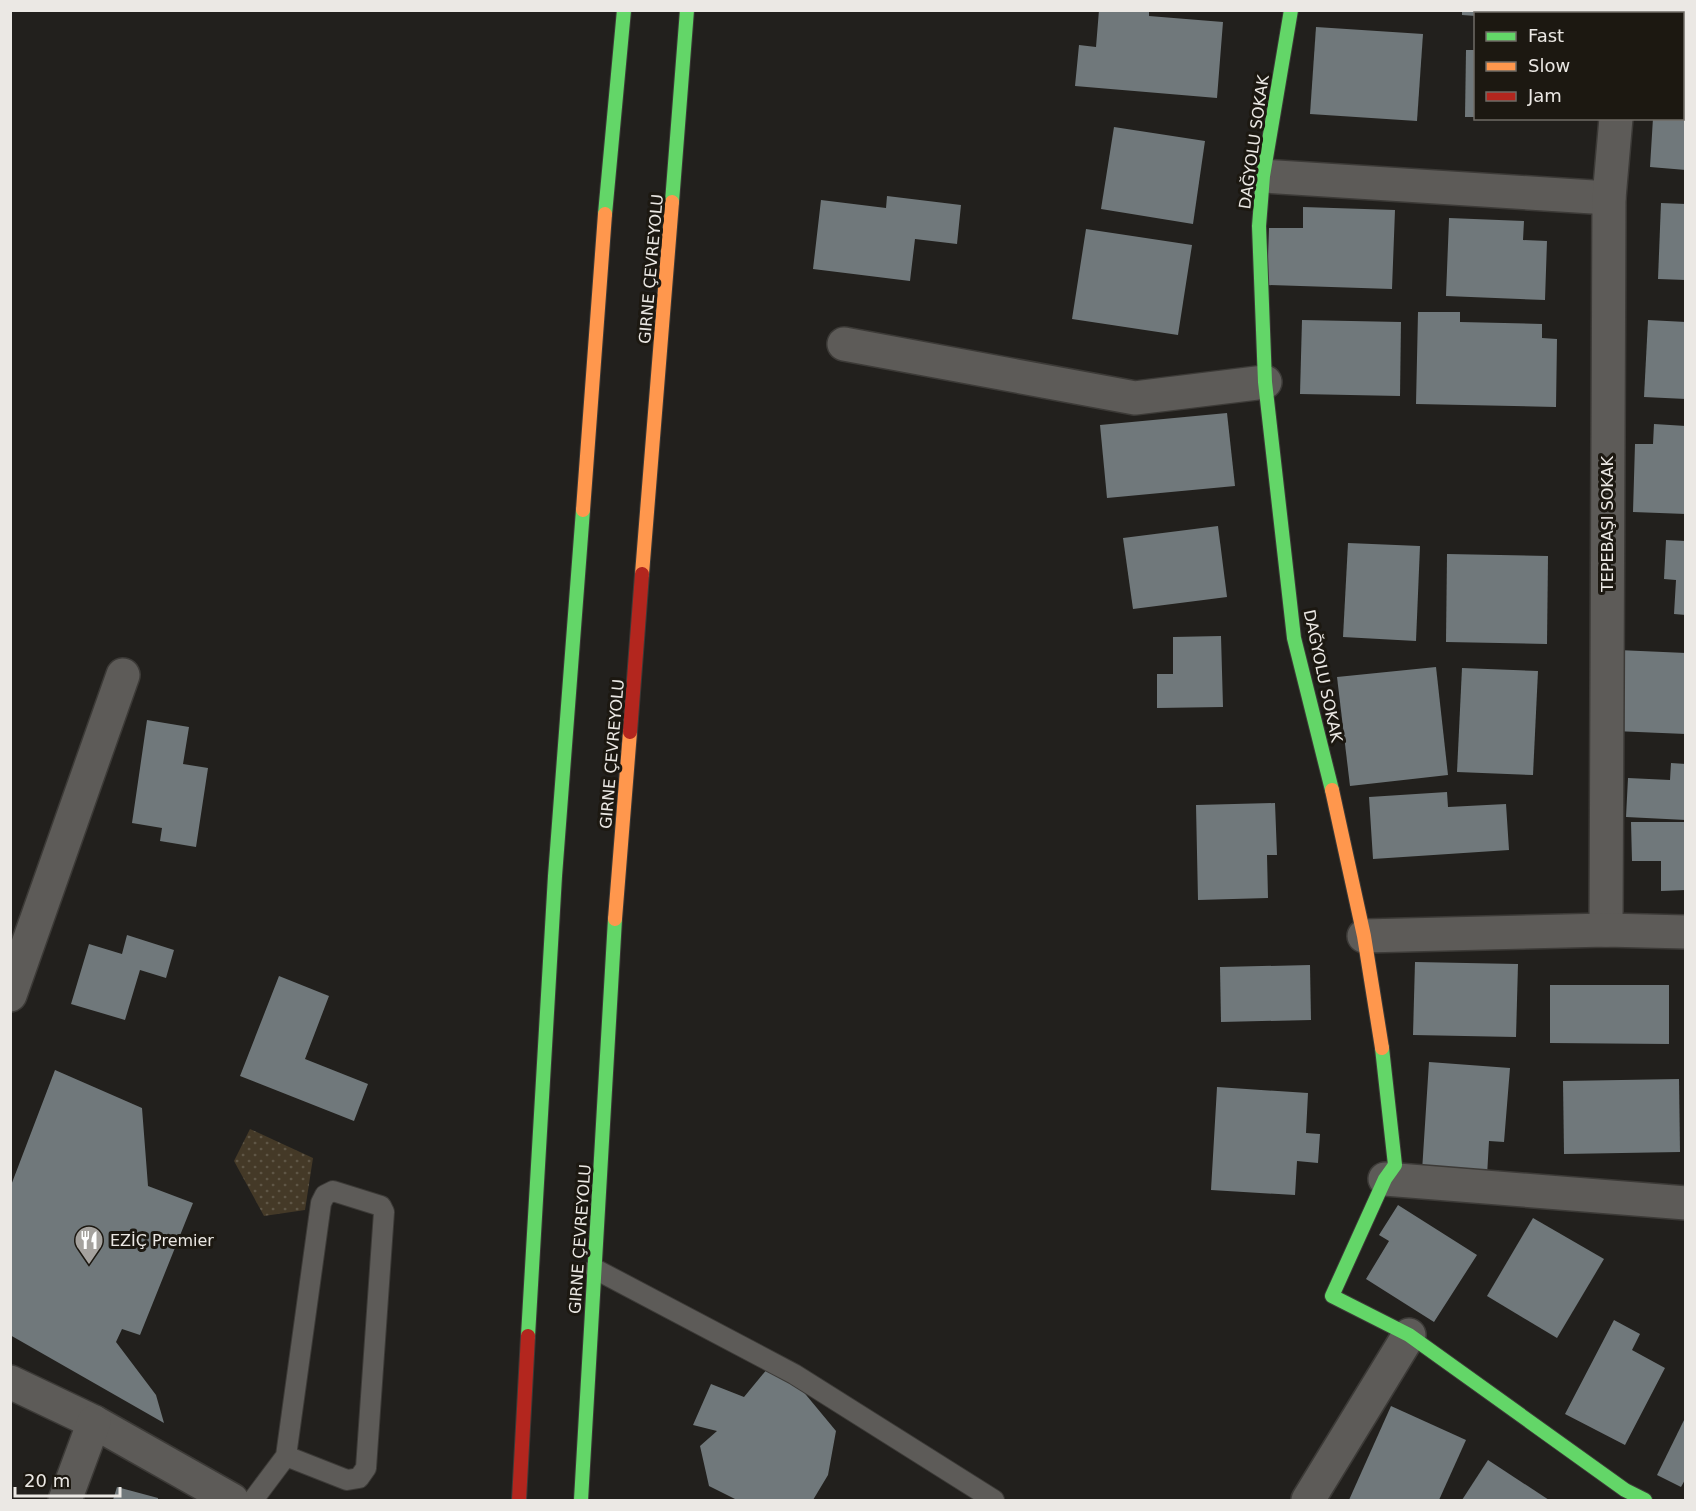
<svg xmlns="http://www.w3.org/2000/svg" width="1696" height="1511" font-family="'DejaVu Sans',sans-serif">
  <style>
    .grass { fill: url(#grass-dots) }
    .building { fill: #70787b }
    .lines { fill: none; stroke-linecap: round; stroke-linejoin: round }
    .lane-casing { stroke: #3c3a37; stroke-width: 22 }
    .street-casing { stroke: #3c3a37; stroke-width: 36 }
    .fast-casing { stroke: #3c3a37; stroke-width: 16 }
    .slow-casing { stroke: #3c3a37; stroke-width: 16 }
    .jam-casing { stroke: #3c3a37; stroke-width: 16 }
    .lane { stroke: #5d5b58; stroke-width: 20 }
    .street { stroke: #5d5b58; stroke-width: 33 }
    .fast { stroke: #63d668; stroke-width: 14 }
    .slow { stroke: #ff974d; stroke-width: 14 }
    .jam { stroke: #b3261e; stroke-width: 14 }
    .labels { text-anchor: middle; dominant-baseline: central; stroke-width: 6; stroke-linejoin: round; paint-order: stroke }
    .street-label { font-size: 16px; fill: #ebe8e4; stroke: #1c1811 }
    .poi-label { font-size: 16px; fill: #ebe8e4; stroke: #1c1811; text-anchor: start }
  </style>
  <defs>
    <pattern id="grass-dots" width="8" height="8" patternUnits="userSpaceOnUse" patternTransform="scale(1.5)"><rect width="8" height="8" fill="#443927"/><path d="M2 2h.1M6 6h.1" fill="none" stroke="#5f5646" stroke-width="1.8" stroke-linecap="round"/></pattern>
  </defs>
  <rect width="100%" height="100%" fill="#22201d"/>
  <path class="grass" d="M 250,1129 L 313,1158 L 305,1210 L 264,1216 L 234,1161 Z"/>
  <g class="building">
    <path d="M 1099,10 L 1149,10 L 1149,16 L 1223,22 L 1217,98 L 1075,86 L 1079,45 L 1096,47 Z"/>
    <path d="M 1462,10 L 1577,10 L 1577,14 L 1476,14 L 1476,16 L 1462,15 Z"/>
    <path d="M 1663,10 L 1686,10 L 1686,33 L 1682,32 L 1682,14 L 1663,14 Z"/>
    <path d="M 1316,27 L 1423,34 L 1417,121 L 1310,114 Z"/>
    <path d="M 1466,50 L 1476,50 L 1476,117 L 1465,117 Z"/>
    <rect x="1682" y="55" width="4" height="43"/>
    <path d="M 1682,115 L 1686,116 L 1686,170 L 1650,167 L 1653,118 L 1682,118 Z"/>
    <path d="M 1114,127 L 1205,141 L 1193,224 L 1101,209 Z"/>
    <path d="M 887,196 L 961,205 L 957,244 L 915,239 L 910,281 L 813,269 L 821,200 L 886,208 Z"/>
    <path d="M 1661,203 L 1686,204 L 1686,280 L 1658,279 Z"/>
    <path d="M 1303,207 L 1395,210 L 1392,289 L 1267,285 L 1269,228 L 1303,228 Z"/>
    <path d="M 1449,218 L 1524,221 L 1523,240 L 1547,241 L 1545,300 L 1446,296 Z"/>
    <path d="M 1086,229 L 1192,245 L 1178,335 L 1072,319 Z"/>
    <path d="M 1418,312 L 1460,312 L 1460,322 L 1542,324 L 1542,338 L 1557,339 L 1556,407 L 1416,404 Z"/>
    <path d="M 1302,320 L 1401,322 L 1400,396 L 1300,394 Z"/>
    <path d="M 1648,320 L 1686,322 L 1686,399 L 1644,397 Z"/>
    <path d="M 1227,413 L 1235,486 L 1107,498 L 1100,425 Z"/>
    <path d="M 1654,424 L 1686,426 L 1686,514 L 1633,512 L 1635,444 L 1653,444 Z"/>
    <path d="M 1218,526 L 1227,597 L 1133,609 L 1123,538 Z"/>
    <path d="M 1666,540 L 1686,541 L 1686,615 L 1674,614 L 1676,580 L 1664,579 Z"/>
    <path d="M 1348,543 L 1420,546 L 1416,641 L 1343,637 Z"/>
    <path d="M 1447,554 L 1548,556 L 1547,644 L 1446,642 Z"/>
    <path d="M 1221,636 L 1223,707 L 1157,708 L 1157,674 L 1173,674 L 1173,637 Z"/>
    <path d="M 1618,650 L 1686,653 L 1686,734 L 1614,731 Z"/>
    <path d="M 1436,667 L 1448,775 L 1350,786 L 1337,677 Z"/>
    <path d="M 1462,668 L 1538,671 L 1533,775 L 1457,772 Z"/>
    <path d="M 147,720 L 189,727 L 183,764 L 208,768 L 196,847 L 160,841 L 162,828 L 132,823 Z"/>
    <path d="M 1671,763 L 1686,764 L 1686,820 L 1626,817 L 1628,778 L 1670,780 Z"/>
    <path d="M 1447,792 L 1448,807 L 1506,804 L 1509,850 L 1373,859 L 1369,797 Z"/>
    <path d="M 1275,803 L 1277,855 L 1267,855 L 1268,898 L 1198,900 L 1196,805 Z"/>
    <path d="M 1631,822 L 1686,822 L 1686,890 L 1661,891 L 1661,861 L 1632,861 Z"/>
    <path d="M 127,935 L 174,950 L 166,978 L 140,970 L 125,1020 L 71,1004 L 89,944 L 122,954 Z"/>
    <path d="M 1415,962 L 1518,964 L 1516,1037 L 1413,1035 Z"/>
    <path d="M 1310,965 L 1311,1020 L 1221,1022 L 1220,967 Z"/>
    <path d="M 279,976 L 329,996 L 305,1059 L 368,1084 L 354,1121 L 240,1076 Z"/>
    <path d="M 1550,985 L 1669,985 L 1669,1044 L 1550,1043 Z"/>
    <path d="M 1429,1062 L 1510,1068 L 1504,1142 L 1489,1141 L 1487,1176 L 1422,1171 Z"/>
    <path d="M 55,1070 L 142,1108 L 148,1186 L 193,1203 L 140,1335 L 122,1329 L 116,1342 L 156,1395 L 164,1423 L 10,1335 L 10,1188 Z"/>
    <path d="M 1679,1079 L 1680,1152 L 1564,1154 L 1563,1081 Z"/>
    <path d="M 1217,1087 L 1308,1093 L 1306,1133 L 1320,1134 L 1318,1163 L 1297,1161 L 1295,1195 L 1211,1190 Z"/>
    <path d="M 1398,1205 L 1477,1255 L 1434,1322 L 1366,1279 L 1389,1241 L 1379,1235 Z"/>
    <path d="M 1533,1218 L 1604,1259 L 1557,1338 L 1487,1296 Z"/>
    <path d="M 1614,1320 L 1640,1334 L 1632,1350 L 1665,1368 L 1625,1445 L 1565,1414 Z"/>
    <path d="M 768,1368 L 802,1390 L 836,1431 L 828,1475 L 813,1500 L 737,1500 L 709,1486 L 700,1446 L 717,1431 L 693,1425 L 711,1384 L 744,1397 Z"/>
    <path d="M 1391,1406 L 1466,1440 L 1439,1500 L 1349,1500 Z"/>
    <path d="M 1686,1416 L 1686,1478 L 1681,1487 L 1657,1475 Z"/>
    <path d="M 1488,1460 L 1549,1500 L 1462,1500 Z"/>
    <path d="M 117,1487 L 158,1498 L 158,1500 L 113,1500 Z"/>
  </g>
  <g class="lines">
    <g class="lane-casing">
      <g id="lane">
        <path d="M 595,1269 L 794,1374 L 994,1500"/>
        <path d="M 253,1500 L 286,1456 L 321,1203 L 325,1195 L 333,1191 L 381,1206 L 384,1212 L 366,1468 L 359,1478 L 347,1480 L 286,1456"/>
      </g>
    </g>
    <g class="street-casing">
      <g id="street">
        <path d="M 1629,14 L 1630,10"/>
        <path d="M 1263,176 L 1609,198"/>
        <path d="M 844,344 L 1135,398 L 1265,382"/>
        <path d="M 1606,930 L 1609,198 L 1616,118"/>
        <path d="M 1364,936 L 1606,930 L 1686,932"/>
        <path d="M 10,995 L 123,675"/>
        <path d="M 1385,1179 L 1686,1203"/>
        <path d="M 10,1382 L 94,1422 L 232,1500"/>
        <path d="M 65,1500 L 94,1422"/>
        <path d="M 1308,1500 L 1409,1335"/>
      </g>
    </g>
    <g class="fast-casing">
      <g id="fast">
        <path d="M 1291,10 L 1263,176 L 1259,226 L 1265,382 L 1294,638 L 1332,790"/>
        <path d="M 672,202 L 687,10"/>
        <path d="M 605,214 L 624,10"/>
        <path d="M 1382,1048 L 1395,1165 L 1385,1179 L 1332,1296 L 1409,1335 L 1625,1490 L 1645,1500"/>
        <path d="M 528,1336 L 555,876 L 583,510"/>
        <path d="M 581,1500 L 615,919"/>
      </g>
    </g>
    <g class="slow-casing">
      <g id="slow">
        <path d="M 583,510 L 605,214"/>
        <path d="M 642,574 L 672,202"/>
        <path d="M 1332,790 L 1364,936 L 1382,1048"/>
        <path d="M 615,919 L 630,732"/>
      </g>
    </g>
    <g class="jam-casing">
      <g id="jam">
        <path d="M 630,732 L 642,574"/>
        <path d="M 519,1500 L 528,1336"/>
      </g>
    </g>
    <use href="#lane" class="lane"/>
    <use href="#street" class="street"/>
    <use href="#fast" class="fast"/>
    <use href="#slow" class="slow"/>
    <use href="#jam" class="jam"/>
  </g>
  <defs>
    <g id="restaurant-pin" transform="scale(1.5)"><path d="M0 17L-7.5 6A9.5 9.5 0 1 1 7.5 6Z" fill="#a5a29e" stroke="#1c1811"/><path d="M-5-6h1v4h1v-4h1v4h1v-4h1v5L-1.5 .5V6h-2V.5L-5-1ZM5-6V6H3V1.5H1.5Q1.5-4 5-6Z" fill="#fff"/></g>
  </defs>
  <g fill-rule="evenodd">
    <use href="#restaurant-pin" x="89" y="1240"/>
  </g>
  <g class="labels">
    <g class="street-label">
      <text transform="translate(1254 142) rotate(-82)">DAĞYOLU SOKAK</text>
      <text transform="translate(651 269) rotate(-85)">GIRNE ÇEVREYOLU</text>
      <text transform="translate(1607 524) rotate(-90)">TEPEBAŞI SOKAK</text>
      <text transform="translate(1323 676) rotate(78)">DAĞYOLU SOKAK</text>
      <text transform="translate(612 754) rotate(-85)">GIRNE ÇEVREYOLU</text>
      <text transform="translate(580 1239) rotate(-86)">GIRNE ÇEVREYOLU</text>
    </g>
    <g class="poi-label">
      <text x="110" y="1240">EZİÇ Premier</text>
    </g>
  </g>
  <rect width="1696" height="1511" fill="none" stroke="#ebe8e4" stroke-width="24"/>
  <rect x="1474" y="12" width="210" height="108" fill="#1c1811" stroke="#6f6b65" stroke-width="1.5"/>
  <rect x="1486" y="32" width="30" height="9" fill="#63d668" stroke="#6f6b65" stroke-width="1.5"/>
  <text x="1528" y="42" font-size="18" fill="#ebe8e4">Fast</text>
  <rect x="1486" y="62" width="30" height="9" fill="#ff974d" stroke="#6f6b65" stroke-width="1.5"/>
  <text x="1528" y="72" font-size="18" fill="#ebe8e4">Slow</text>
  <rect x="1486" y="92" width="30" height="9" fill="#b3261e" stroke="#6f6b65" stroke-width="1.5"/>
  <text x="1528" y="102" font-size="18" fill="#ebe8e4">Jam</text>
  <path d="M15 1487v9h105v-9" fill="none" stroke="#ebe8e4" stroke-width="3"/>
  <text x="24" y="1487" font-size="18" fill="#ebe8e4" stroke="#1c1811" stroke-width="4.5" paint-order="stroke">20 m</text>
</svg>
